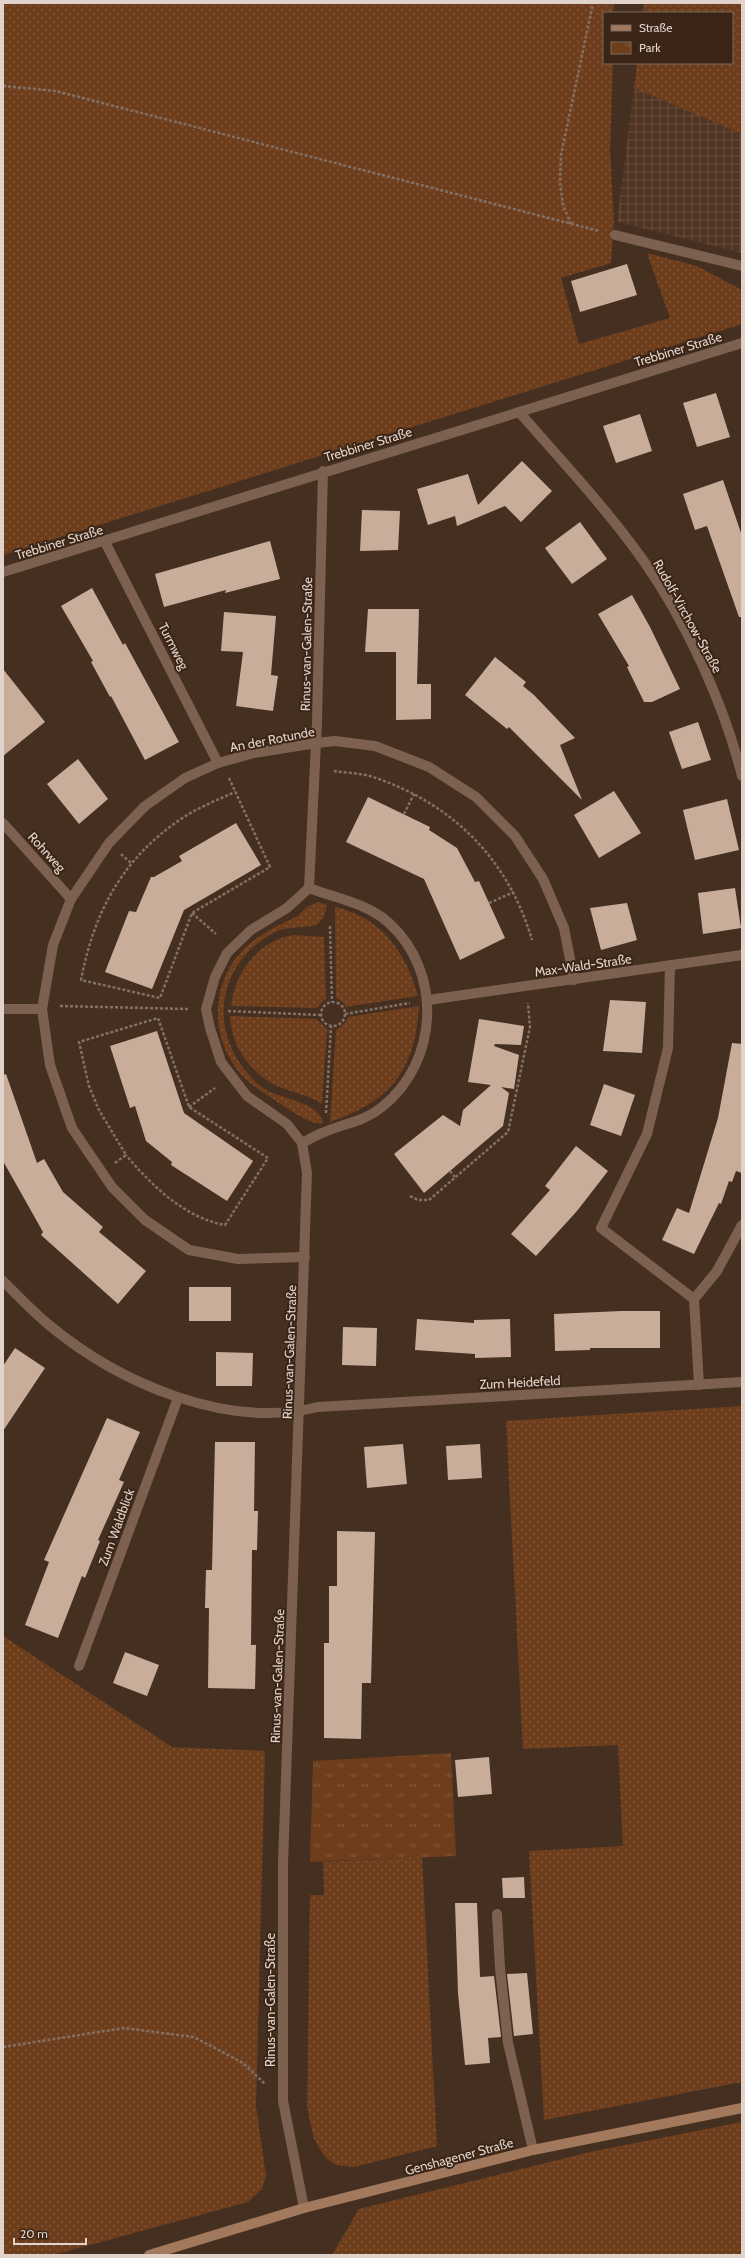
<svg xmlns="http://www.w3.org/2000/svg" width="745" height="2258" font-family="Cabin,sans-serif">
  <style>
    .industrial { fill: url(#industrial-grid) }
    .grass { fill: url(#grass-dots) }
    .park { fill: url(#park-tufts) }
    .building { fill: #c8ad9b }
    .lines { fill: none; stroke-linecap: round; stroke-linejoin: round }
    .path { stroke: #837064; stroke-width: 2.5; stroke-dasharray: 3 2; stroke-linecap: butt }
    .lane { stroke: #7c6150; stroke-width: 10 }
    .street { stroke: #7c6150; stroke-width: 10 }
    .secondary { stroke: #a3795d; stroke-width: 10 }
    .labels { text-anchor: middle; dominant-baseline: central; stroke-width: 4; stroke-linejoin: round; paint-order: stroke }
    .street-label { font-size: 13px; fill: #e1d3ca; stroke: #3b2517 }
  </style>
  <defs>
    <pattern id="industrial-grid" width="8" height="8" patternUnits="userSpaceOnUse"><rect width="8" height="8" fill="#503422"/><path d="M0 4h8M4 0v8" fill="none" stroke="#695041"/></pattern>
    <pattern id="grass-dots" width="8" height="8" patternUnits="userSpaceOnUse"><rect width="8" height="8" fill="#6e3e1c"/><path d="M2 2h.1M6 6h.1" fill="none" stroke="#82593c" stroke-width="1.8" stroke-linecap="round"/></pattern>
    <pattern id="park-tufts" width="24" height="20" patternUnits="userSpaceOnUse"><rect width="24" height="20" fill="#6e3e1c"/><path d="M3 7l-1-3M5 7V3M7 7l1-3M15 17l-1-3M17 17v-4M19 17l1-3" fill="none" stroke="#82593c"/></pattern>
  </defs>
  <rect width="100%" height="100%" fill="#452f21"/>
  <path class="industrial" d="M 634,88 L 742,134 L 742,253 L 617,222 Z"/>
  <g class="grass">
    <path d="M 3,3 L 614,3 L 613,13 L 604,13 L 604,63 L 613,63 L 610,150 L 614,222 L 611,263 L 561,278 L 579,344 L 670,318 L 647,253 L 697,266 L 742,290 L 742,324 L 3,555 Z"/>
    <path d="M 644,3 L 742,3 L 742,134 L 634,88 L 637,63 L 732,63 L 732,13 L 642,13 Z"/>
    <path d="M 318,902 L 327,905 L 324,917 L 317,925 C 303,928 288,926 275,932 C 213,965 207,1038 258,1084 C 276,1101 311,1097 323,1120 L 321,1124 C 306,1123 283,1105 270,1097 C 258,1089 244,1080 236,1068 C 210,1032 212,983 242,951 C 257,935 277,926 296,917 C 300,915 303,909 307,907 C 310,905 315,904 318,902 Z"/>
    <path d="M 335,907 C 382,918 406,952 418,996 L 345,1007 L 344,1003 L 336,998 Z"/>
    <path d="M 294,935 L 324,937 L 326,999 L 322,1002 L 317,1008 L 231,1006 C 235,972 259,940 294,935 Z"/>
    <path d="M 419,1006 C 415,1071 391,1101 330,1122 L 336,1030 L 345,1023 L 348,1017 Z"/>
    <path d="M 230,1016 L 316,1019 L 327,1029 L 322,1104 C 307,1094 289,1092 273,1084 C 249,1071 231,1044 230,1016 Z"/>
    <path d="M 742,1406 L 742,2082 L 544,2120 L 529,1851 L 623,1846 L 618,1745 L 523,1749 L 506,1421 Z"/>
    <path d="M 3,1636 L 172,1747 L 265,1751 L 256,2106 L 266,2176 L 262,2189 L 248,2202 L 53,2255 L 3,2255 Z"/>
    <path d="M 422,1857 L 437,2146 L 354,2167 L 336,2165 L 324,2156 L 314,2139 L 307,2107 L 310,1895 L 324,1895 L 323,1862 Z"/>
    <path d="M 742,2122 L 742,2255 L 332,2255 L 359,2209 L 590,2152 Z"/>
  </g>
  <path class="park" d="M 451,1753 L 456,1856 L 310,1862 L 313,1761 Z"/>
  <g class="building">
    <path d="M 627,264 L 637,295 L 580,312 L 571,281 Z"/>
    <path d="M 716,393 L 730,437 L 697,447 L 683,403 Z"/>
    <path d="M 640,414 L 652,451 L 616,463 L 603,426 Z"/>
    <path d="M 522,461 L 552,491 L 521,522 L 505,506 L 457,526 L 455,516 L 428,525 L 417,489 L 468,474 L 478,505 Z"/>
    <path d="M 723,480 L 742,536 L 742,617 L 739,617 L 707,526 L 695,530 L 683,494 Z"/>
    <path d="M 362,510 L 400,511 L 398,550 L 360,551 Z"/>
    <path d="M 580,522 L 607,559 L 572,584 L 545,548 Z"/>
    <path d="M 270,541 L 280,579 L 225,593 L 226,590 L 164,607 L 155,574 Z"/>
    <path d="M 92,588 L 123,645 L 125,643 L 179,742 L 145,760 L 111,696 L 110,697 L 91,662 L 93,661 L 61,606 Z"/>
    <path d="M 632,595 L 650,627 L 680,689 L 652,702 L 644,702 L 627,667 L 629,666 L 598,614 Z"/>
    <path d="M 368,609 L 419,609 L 417,684 L 431,684 L 431,719 L 396,720 L 396,652 L 365,652 Z"/>
    <path d="M 224,612 L 276,616 L 271,675 L 278,676 L 273,711 L 236,706 L 243,652 L 221,651 Z"/>
    <path d="M 495,657 L 526,682 L 523,686 L 534,695 L 575,738 L 560,745 L 582,800 L 509,727 L 507,729 L 465,695 Z"/>
    <path d="M 3,669 L 45,722 L 3,756 Z"/>
    <path d="M 698,722 L 711,760 L 682,769 L 669,732 Z"/>
    <path d="M 78,759 L 108,799 L 79,824 L 47,784 Z"/>
    <path d="M 614,791 L 641,833 L 599,858 L 574,815 Z"/>
    <path d="M 368,797 L 430,827 L 429,830 L 457,848 L 475,882 L 479,881 L 505,938 L 460,960 L 424,879 L 346,842 Z"/>
    <path d="M 727,799 L 739,850 L 695,860 L 683,810 Z"/>
    <path d="M 236,823 L 261,865 L 184,910 L 152,989 L 105,972 L 129,911 L 136,912 L 151,877 L 154,877 L 182,861 L 179,856 Z"/>
    <path d="M 735,888 L 741,928 L 703,934 L 698,893 Z"/>
    <path d="M 627,903 L 637,940 L 601,950 L 590,908 Z"/>
    <path d="M 610,1000 L 646,1002 L 642,1053 L 603,1051 Z"/>
    <path d="M 479,1019 L 524,1026 L 521,1045 L 495,1044 L 494,1046 L 519,1055 L 514,1089 L 501,1087 L 509,1093 L 503,1126 L 424,1193 L 394,1154 L 443,1115 L 460,1126 L 463,1110 L 491,1085 L 468,1082 Z"/>
    <path d="M 157,1031 L 184,1113 L 253,1161 L 227,1201 L 171,1165 L 172,1162 L 146,1141 L 135,1106 L 130,1108 L 110,1046 Z"/>
    <path d="M 732,1043 L 742,1044 L 742,1173 L 736,1171 L 732,1182 L 729,1181 L 721,1204 L 719,1203 L 694,1254 L 662,1240 L 677,1208 L 689,1213 L 718,1118 Z"/>
    <path d="M 6,1074 L 37,1163 L 44,1159 L 63,1192 L 103,1227 L 99,1232 L 146,1271 L 118,1304 L 41,1235 L 43,1232 L 3,1161 L 3,1075 Z"/>
    <path d="M 604,1084 L 635,1095 L 621,1136 L 590,1125 Z"/>
    <path d="M 576,1146 L 608,1171 L 577,1211 L 536,1256 L 511,1234 L 550,1190 L 545,1186 Z"/>
    <rect x="189" y="1287" width="42" height="34"/>
    <path d="M 621,1311 L 660,1311 L 660,1348 L 590,1348 L 590,1350 L 555,1351 L 554,1314 Z"/>
    <path d="M 417,1319 L 474,1323 L 474,1320 L 510,1319 L 511,1357 L 475,1358 L 475,1354 L 415,1350 Z"/>
    <path d="M 343,1327 L 377,1328 L 376,1366 L 342,1365 Z"/>
    <path d="M 15,1348 L 45,1368 L 3,1431 L 3,1366 Z"/>
    <path d="M 216,1352 L 253,1353 L 252,1386 L 216,1386 Z"/>
    <path d="M 107,1418 L 140,1432 L 119,1480 L 124,1482 L 98,1540 L 100,1541 L 85,1578 L 82,1576 L 58,1638 L 25,1625 L 49,1562 L 44,1560 Z"/>
    <path d="M 215,1442 L 255,1442 L 254,1511 L 258,1511 L 257,1550 L 252,1550 L 251,1645 L 256,1645 L 255,1689 L 208,1688 L 209,1608 L 205,1608 L 206,1570 L 212,1570 Z"/>
    <path d="M 403,1444 L 407,1484 L 367,1488 L 364,1447 Z"/>
    <path d="M 480,1444 L 482,1478 L 448,1480 L 446,1446 Z"/>
    <path d="M 337,1531 L 375,1532 L 371,1683 L 362,1683 L 361,1739 L 324,1738 L 324,1643 L 329,1643 L 329,1586 L 337,1586 Z"/>
    <path d="M 125,1652 L 159,1665 L 147,1696 L 113,1683 Z"/>
    <path d="M 489,1757 L 492,1794 L 458,1797 L 455,1760 Z"/>
    <path d="M 524,1877 L 525,1898 L 503,1898 L 502,1878 Z"/>
    <path d="M 455,1903 L 477,1903 L 480,1977 L 494,1976 L 501,2037 L 488,2038 L 490,2063 L 465,2065 L 458,1993 Z"/>
    <path d="M 527,1973 L 533,2034 L 514,2036 L 507,1974 Z"/>
  </g>
  <g class="lines">
    <g class="path">
      <path d="M 3,86 L 56,91 L 599,231"/>
      <path d="M 571,224 L 563,205 L 560,182 L 561,155 L 593,3"/>
      <path d="M 334,771 C 345,773 359,773 370,776 C 451,802 508,858 532,940"/>
      <path d="M 229,778 L 270,867 L 192,913 L 160,998 L 81,980 C 94,912 122,859 181,819 C 197,808 217,800 235,792"/>
      <path d="M 404,814 L 414,794"/>
      <path d="M 121,854 L 131,863"/>
      <path d="M 489,903 L 514,892"/>
      <path d="M 192,913 L 216,934"/>
      <path d="M 330,926 L 332,1002"/>
      <circle cx="333" cy="1014" r="12"/>
      <path d="M 60,1006 L 188,1009"/>
      <path d="M 228,1011 L 320,1015"/>
      <path d="M 345,1014 L 410,1003"/>
      <path d="M 189,1107 L 215,1088"/>
      <path d="M 326,1113 L 331,1026"/>
      <path d="M 115,1163 L 126,1155 L 99,1110 L 89,1086 L 79,1042 L 158,1018 L 189,1107 L 268,1158 L 225,1225 C 185,1218 151,1185 126,1155"/>
      <path d="M 450,1171 L 455,1177"/>
      <path d="M 410,1196 L 418,1200 L 429,1200 L 508,1132 L 530,1027 L 528,1003"/>
      <path d="M 3,2047 L 124,2028 L 194,2037 L 243,2063 L 265,2084"/>
    </g>
    <g class="lane">
      <path d="M 615,235 L 742,266"/>
      <path d="M 302,1143 C 310,1139 318,1134 327,1131 C 346,1123 365,1121 382,1107 C 439,1062 443,972 389,923 C 367,903 335,898 309,888"/>
      <path d="M 497,1914 L 500,1968 L 508,2043 L 533,2150"/>
    </g>
    <g class="street">
      <path d="M 519,412 C 561,460 606,508 643,560 C 686,621 724,704 742,776"/>
      <path d="M 105,542 L 218,763"/>
      <path d="M 3,572 L 742,343"/>
      <path d="M 3,823 L 71,899"/>
      <path d="M 670,965 L 668,1048 L 647,1134 L 601,1228 L 694,1299"/>
      <path d="M 428,1000 L 742,955"/>
      <path d="M 3,1009 L 42,1009"/>
      <path d="M 305,1257 L 238,1259 L 189,1250 L 145,1220 L 112,1187 L 72,1128 L 50,1065 L 42,1009 L 53,945 L 71,899 L 109,843 L 145,806 L 185,778 L 218,763 L 254,753 L 316,743 L 335,741 L 375,746 L 429,767 L 476,797 L 515,836 L 543,879 L 564,928 L 574,980"/>
      <path d="M 3,1281 C 18,1296 33,1312 49,1325 C 119,1383 227,1430 318,1407 L 742,1382"/>
      <path d="M 699,1385 L 694,1299 L 717,1271 L 742,1225"/>
      <path d="M 79,1666 L 178,1398"/>
      <path d="M 304,2208 L 283,2101 L 283,1864 L 307,1173 L 302,1143 L 287,1124 L 247,1096 L 221,1062 L 210,1028 L 206,1009 L 215,977 L 227,953 L 251,930 L 287,908 L 309,888 L 317,722 L 323,471"/>
    </g>
    <path class="secondary" d="M 149,2255 L 304,2208 L 533,2150 L 742,2108"/>
  </g>
  <g class="labels">
    <g class="street-label">
      <text transform="translate(678 349) rotate(-17)">Trebbiner Straße</text>
      <text transform="translate(368 444) rotate(-17)">Trebbiner Straße</text>
      <text transform="translate(59 542) rotate(-17)">Trebbiner Straße</text>
      <text transform="translate(688 616) rotate(61)">Rudolf-Virchow-Straße</text>
      <text transform="translate(306 644) rotate(-89)">Rinus-van-Galen-Straße</text>
      <text transform="translate(174 646) rotate(63)">Turmweg</text>
      <text transform="translate(272 739) rotate(-11)">An der Rotunde</text>
      <text transform="translate(47 852) rotate(48)">Rohrweg</text>
      <text transform="translate(583 965) rotate(-8)">Max-Wald-Straße</text>
      <text transform="translate(289 1352) rotate(-88)">Rinus-van-Galen-Straße</text>
      <text transform="translate(520 1382) rotate(-3)">Zum Heidefeld</text>
      <text transform="translate(116 1527) rotate(-70)">Zum Waldblick</text>
      <text transform="translate(277 1676) rotate(-88)">Rinus-van-Galen-Straße</text>
      <text transform="translate(270 2000) rotate(-90)">Rinus-van-Galen-Straße</text>
      <text transform="translate(459 2156) rotate(-15)">Genshagener Straße</text>
    </g>
  </g>
  <rect width="745" height="2258" fill="none" stroke="#e1d3ca" stroke-width="8"/>
  <rect x="603" y="12" width="130" height="52" fill="#3b2517" stroke="#7d6b5f"/>
  <rect x="611" y="25" width="20" height="6" fill="#a3795d" stroke="#7d6b5f"/>
  <text x="639" y="32" font-size="12" fill="#e1d3ca">Straße</text>
  <rect x="611" y="42" width="20" height="12" fill="url(#park-tufts)" stroke="#7d6b5f"/>
  <text x="639" y="52" font-size="12" fill="#e1d3ca">Park</text>
  <path d="M14 2238v6h72v-6" fill="none" stroke="#e1d3ca" stroke-width="2"/>
  <text x="20" y="2238" font-size="12" fill="#e1d3ca" stroke="#3b2517" stroke-width="3" paint-order="stroke">20 m</text>
</svg>
